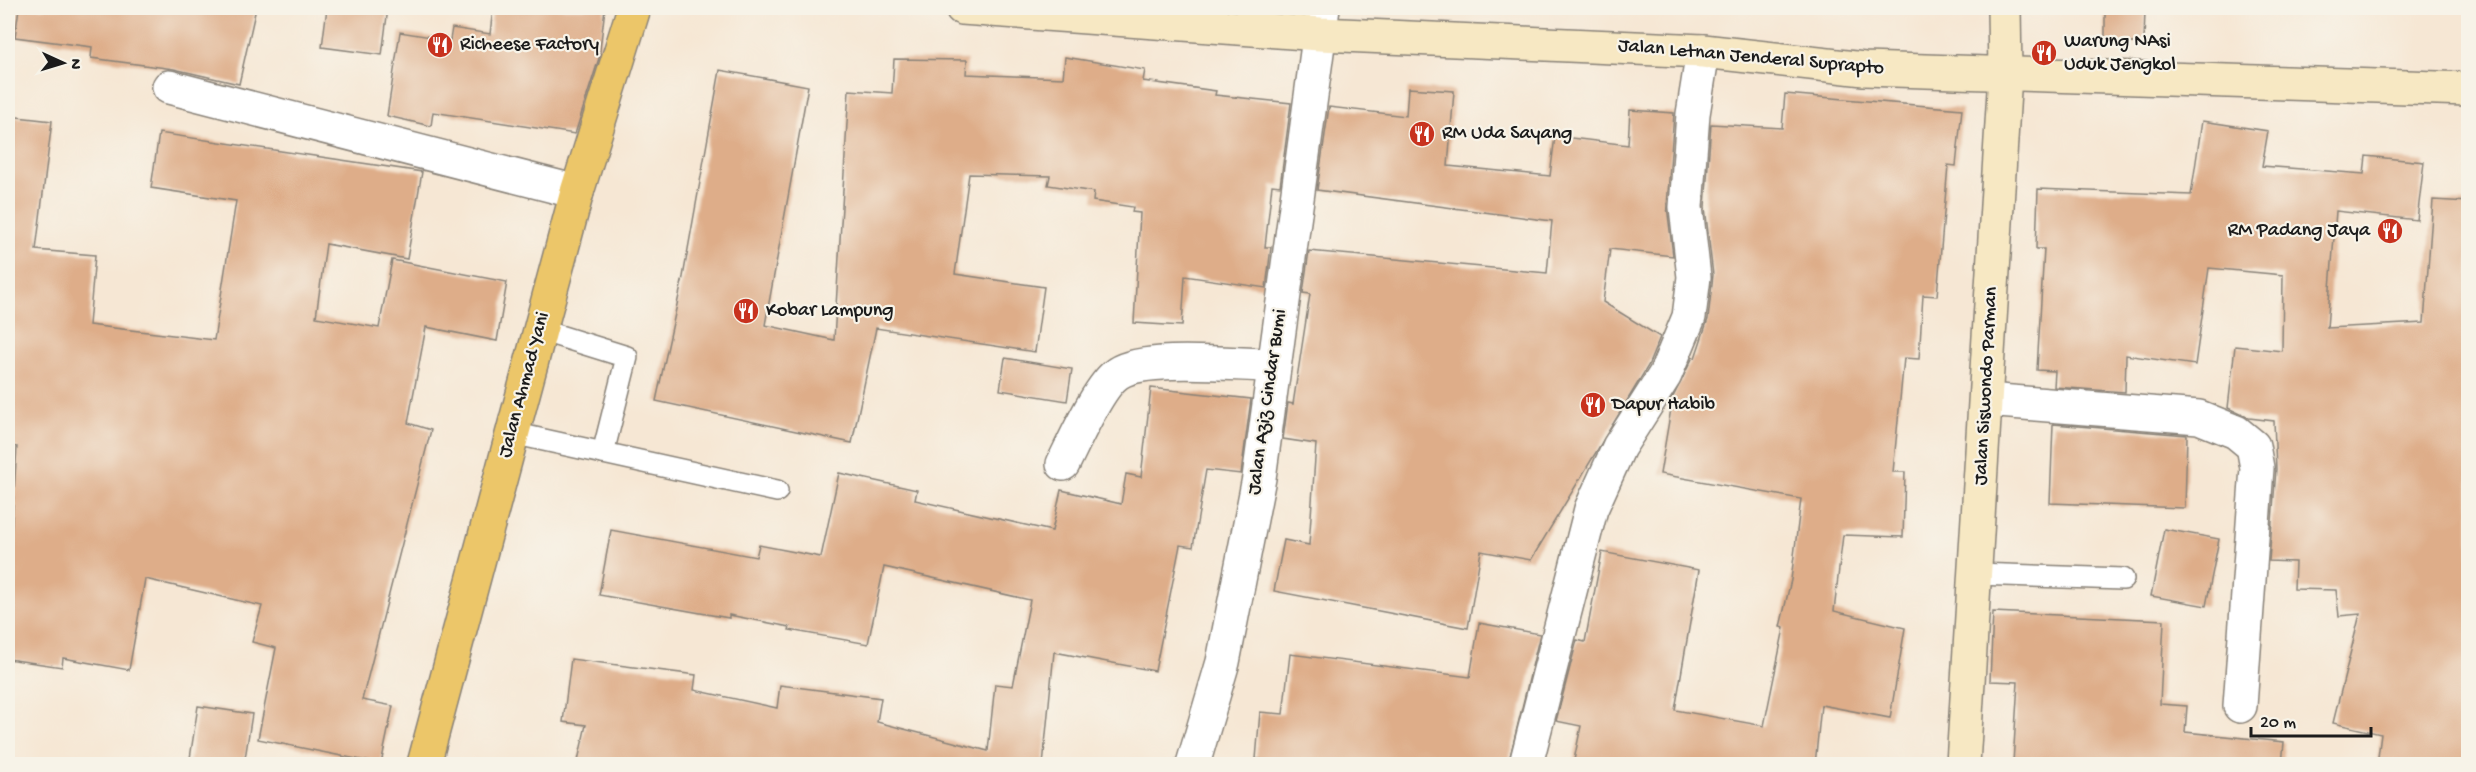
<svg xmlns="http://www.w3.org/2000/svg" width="2476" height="772" font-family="'Gochi Hand',sans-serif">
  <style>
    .building { fill: #dead89 }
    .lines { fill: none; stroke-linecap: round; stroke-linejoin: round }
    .lane-casing { stroke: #898278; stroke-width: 24 }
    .street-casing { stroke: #898278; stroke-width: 36 }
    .secondary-casing { stroke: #898278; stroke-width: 36 }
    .primary-casing { stroke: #898278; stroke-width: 36 }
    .lane { stroke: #fff; stroke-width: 21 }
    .street { stroke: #fff; stroke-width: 33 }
    .secondary { stroke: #f7e8c3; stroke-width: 33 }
    .primary { stroke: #ecc669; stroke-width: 33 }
    .labels { text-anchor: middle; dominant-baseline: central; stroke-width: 4.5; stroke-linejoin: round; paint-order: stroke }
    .poi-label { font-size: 20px; fill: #1c1c1c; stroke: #f7f3e8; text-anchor: start }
    .street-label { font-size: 20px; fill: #1c1c1c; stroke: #f7f3e8 }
  </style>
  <rect width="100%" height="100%" fill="#f7f3e8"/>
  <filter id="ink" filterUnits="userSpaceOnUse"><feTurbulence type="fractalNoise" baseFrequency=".0167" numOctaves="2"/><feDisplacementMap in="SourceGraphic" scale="12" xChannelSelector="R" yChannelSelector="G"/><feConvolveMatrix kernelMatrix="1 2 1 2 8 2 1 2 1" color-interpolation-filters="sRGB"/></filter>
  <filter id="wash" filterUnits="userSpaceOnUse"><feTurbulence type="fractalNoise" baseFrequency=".008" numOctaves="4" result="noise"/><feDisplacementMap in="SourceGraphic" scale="24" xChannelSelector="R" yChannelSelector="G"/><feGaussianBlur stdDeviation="1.35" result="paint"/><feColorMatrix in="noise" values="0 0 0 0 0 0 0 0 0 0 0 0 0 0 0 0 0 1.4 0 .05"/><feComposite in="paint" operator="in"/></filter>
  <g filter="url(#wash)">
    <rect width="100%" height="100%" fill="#f6e7d4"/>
    <g id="blocks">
      <g class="building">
        <path d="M 19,8 L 256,8 L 239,84 L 174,69 L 91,58 L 92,47 L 15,37 Z"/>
        <path d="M 327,8 L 388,8 L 382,55 L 322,47 Z"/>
        <path d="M 493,8 L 605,8 L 599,58 L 575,134 L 433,112 L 431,126 L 387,116 L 400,32 L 450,40 L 452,28 L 490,34 Z"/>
        <path d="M 2105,8 L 2145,8 L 2144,43 L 2105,43 Z"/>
        <path d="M 1065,57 L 1145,70 L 1143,81 L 1216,91 L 1215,95 L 1291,103 L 1280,186 L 1272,185 L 1265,247 L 1271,247 L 1266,288 L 1185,276 L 1182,326 L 1134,323 L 1140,213 L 1132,212 L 1133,207 L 1093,201 L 1094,192 L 1048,185 L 1050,176 L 969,174 L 955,274 L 1044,287 L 1035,352 L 876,328 L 852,443 L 656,401 L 683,277 L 720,70 L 808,86 L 765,325 L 834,340 L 849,90 L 892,93 L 894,59 L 967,60 L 966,74 L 1063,78 Z"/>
        <path d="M 1408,88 L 1454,91 L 1448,166 L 1550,176 L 1555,136 L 1628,145 L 1630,110 L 1674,113 L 1667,206 L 1673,256 L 1610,249 L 1603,302 L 1660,337 L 1648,366 L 1531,560 L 1481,551 L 1468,628 L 1274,591 L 1284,540 L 1309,545 L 1316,444 L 1283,439 L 1288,403 L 1293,404 L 1310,294 L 1303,293 L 1309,251 L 1547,273 L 1552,221 L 1317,190 L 1329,107 L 1406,116 Z"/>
        <path d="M 1785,94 L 1962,109 L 1956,166 L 1948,165 L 1937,296 L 1923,295 L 1919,359 L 1904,358 L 1893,472 L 1905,472 L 1903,537 L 1843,535 L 1834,611 L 1905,628 L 1890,718 L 1821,705 L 1815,765 L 1573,765 L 1581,726 L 1556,721 L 1577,640 L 1585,642 L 1602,552 L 1699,570 L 1675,710 L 1764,726 L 1784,628 L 1780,627 L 1791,580 L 1801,499 L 1660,474 L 1673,397 L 1693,357 L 1695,358 L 1708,319 L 1713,275 L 1705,207 L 1711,124 L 1782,128 Z"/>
        <path d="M 8,116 L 52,121 L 36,250 L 95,255 L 89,325 L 214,340 L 236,201 L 151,188 L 159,133 L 422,172 L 407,259 L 326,244 L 316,317 L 379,328 L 392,260 L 507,282 L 497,341 L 426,327 L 408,423 L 431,430 L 362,700 L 393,706 L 381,764 L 258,739 L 276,648 L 252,642 L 262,606 L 145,579 L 129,670 L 63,658 L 62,667 L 8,659 L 8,581 L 17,447 L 8,446 Z"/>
        <path d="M 2202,121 L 2268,131 L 2262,166 L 2364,174 L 2366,156 L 2424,162 L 2417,220 L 2336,211 L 2327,328 L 2424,323 L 2433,200 L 2469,202 L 2469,765 L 2377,765 L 2381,734 L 2333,723 L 2360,614 L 2339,616 L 2336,590 L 2294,589 L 2295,562 L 2269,561 L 2276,469 L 2274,421 L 2249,418 L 2228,408 L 2235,346 L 2282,351 L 2283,275 L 2209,268 L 2195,365 L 2126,355 L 2125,392 L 2054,387 L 2055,371 L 2037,370 L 2044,249 L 2036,249 L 2038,189 L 2191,195 Z"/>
        <path d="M 1005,358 L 1072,369 L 1067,401 L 1000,390 Z"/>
        <path d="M 1151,388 L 1251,399 L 1241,474 L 1206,470 L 1193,547 L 1180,545 L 1155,671 L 1054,652 L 1043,765 L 577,765 L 586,725 L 563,722 L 571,659 L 696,675 L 694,690 L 777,708 L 780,685 L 881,698 L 877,722 L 988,751 L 995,684 L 1013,686 L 1030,600 L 884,567 L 868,644 L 789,630 L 790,627 L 729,615 L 729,618 L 599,595 L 611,530 L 756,557 L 759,545 L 821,557 L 839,473 L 917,490 L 915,500 L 1052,531 L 1061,490 L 1121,504 L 1126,474 L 1141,477 Z"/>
        <path d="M 2053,424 L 2187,435 L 2185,508 L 2050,503 Z"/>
        <path d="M 2164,529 L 2219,539 L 2206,606 L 2151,596 Z"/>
        <path d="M 1993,612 L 2164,620 L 2160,704 L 2187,706 L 2185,732 L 2284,742 L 2282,765 L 2013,763 L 2018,682 L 1990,681 Z"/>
        <path d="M 1479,623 L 1540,634 L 1508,765 L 1274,765 L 1275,761 L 1256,759 L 1260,712 L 1283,714 L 1290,654 L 1470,677 Z"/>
        <path d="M 198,706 L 252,714 L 244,765 L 189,765 Z"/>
      </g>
    </g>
  </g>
  <g filter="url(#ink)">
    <use href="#blocks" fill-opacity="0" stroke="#898278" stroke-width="1.5"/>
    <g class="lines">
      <g class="lane-casing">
        <g id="lane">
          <path d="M 540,330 L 627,357 L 603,453"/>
          <path d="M 512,433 L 777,491"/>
          <path d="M 1976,574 L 2123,579"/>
        </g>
      </g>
      <g class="street-casing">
        <g id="street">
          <path d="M 169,87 L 577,192"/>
          <path d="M 1986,400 L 2199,417 L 2236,432 L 2253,446 L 2257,468 L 2240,706"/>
          <path d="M 1063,464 C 1074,442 1099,385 1118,373 C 1145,355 1238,365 1274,365"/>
          <path d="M 1193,764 L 1223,662 L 1259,478 L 1323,8"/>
          <path d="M 1526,764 L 1591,509 L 1619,447 L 1665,375 L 1689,317 L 1694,277 L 1686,207 L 1693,114 L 1703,51"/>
        </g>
      </g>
      <g class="secondary-casing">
        <g id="secondary">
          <path d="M 962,8 L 1320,34 L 1703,51 L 1864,69 L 2468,89"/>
          <path d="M 1963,764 L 2005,74 L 2004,8"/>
        </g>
      </g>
      <g class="primary-casing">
        <path id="primary" d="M 424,764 L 577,192 L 634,8"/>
      </g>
      <use href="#lane" class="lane"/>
      <use href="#street" class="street"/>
      <use href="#secondary" class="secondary"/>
      <use href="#primary" class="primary"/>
    </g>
  </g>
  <defs>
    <g id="restaurant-disc" transform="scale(1.35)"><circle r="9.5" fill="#c8321e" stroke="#f7f3e8"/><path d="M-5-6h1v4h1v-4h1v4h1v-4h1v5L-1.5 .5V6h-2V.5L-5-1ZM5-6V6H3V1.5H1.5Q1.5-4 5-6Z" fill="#fff"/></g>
  </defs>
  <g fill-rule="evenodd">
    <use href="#restaurant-disc" x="440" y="45"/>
    <use href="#restaurant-disc" x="2044" y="53"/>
    <use href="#restaurant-disc" x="1422" y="134"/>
    <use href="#restaurant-disc" x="2390" y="231"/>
    <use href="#restaurant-disc" x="746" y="311"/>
    <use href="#restaurant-disc" x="1593" y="405"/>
  </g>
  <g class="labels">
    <g class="poi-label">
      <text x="2064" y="42">Warung NAsi<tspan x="2064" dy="23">Uduk Jengkol</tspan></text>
      <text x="460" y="45">Richeese Factory</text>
      <text x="1442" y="134">RM Uda Sayang</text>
      <text x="2370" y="231" text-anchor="end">RM Padang Jaya</text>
      <text x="766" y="311">Kobar Lampung</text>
      <text x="1612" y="405">Dapur Habib</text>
    </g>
    <g class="street-label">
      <text transform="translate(1751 58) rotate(5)">Jalan Letnan Jenderal Suprapto</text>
      <text transform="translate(525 385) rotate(-75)">Jalan Ahmad Yani</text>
      <text transform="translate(1987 386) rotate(-87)">Jalan Siswondo Parman</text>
      <text transform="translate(1268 402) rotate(-82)">Jalan Aziz Cindar Bumi</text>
    </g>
  </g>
  <rect width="2476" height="772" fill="none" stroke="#f7f3e8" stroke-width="30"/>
  <g transform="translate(63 63) rotate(94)" stroke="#f7f3e8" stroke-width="4.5" paint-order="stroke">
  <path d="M0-4.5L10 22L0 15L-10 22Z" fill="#1c1c1c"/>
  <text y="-9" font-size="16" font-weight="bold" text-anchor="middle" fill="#1c1c1c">N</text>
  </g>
  <path d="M2251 727v9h120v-9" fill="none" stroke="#1c1c1c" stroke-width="3"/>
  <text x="2260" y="727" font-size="18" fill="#1c1c1c" stroke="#f7f3e8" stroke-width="4.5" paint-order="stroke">20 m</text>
</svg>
